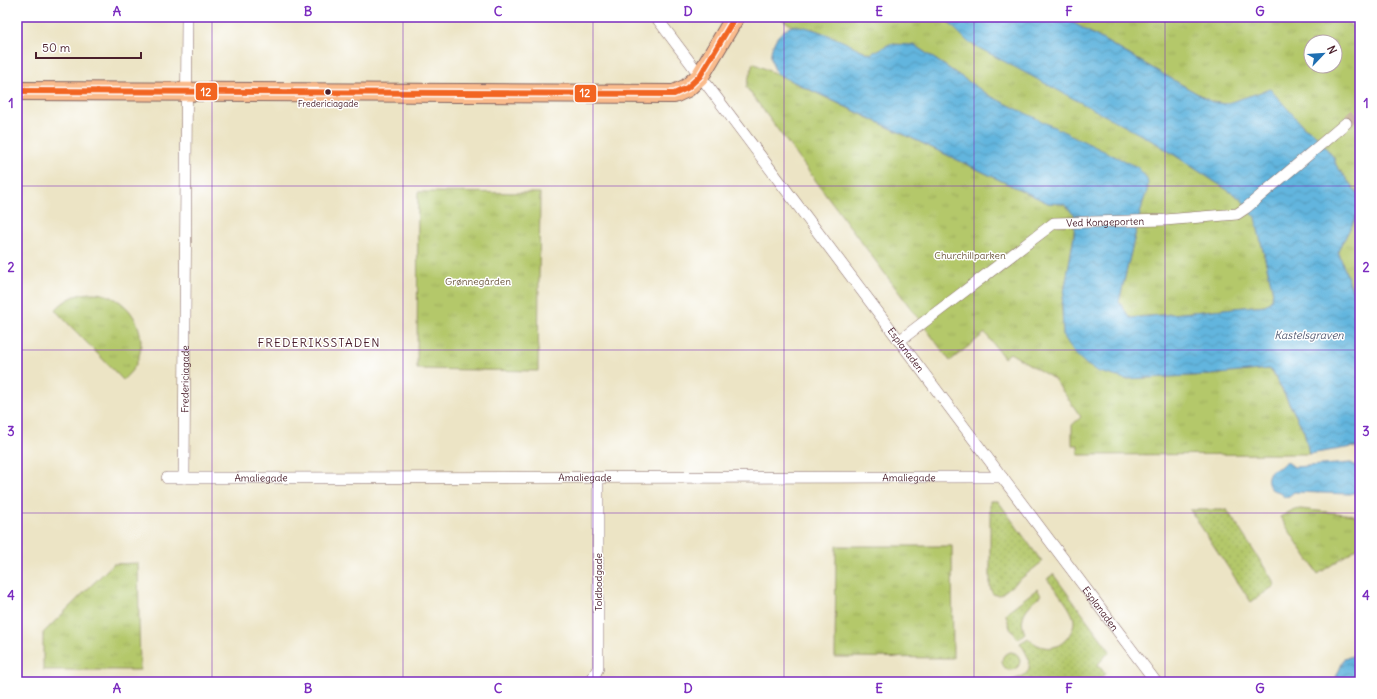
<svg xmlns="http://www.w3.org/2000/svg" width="1377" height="699" font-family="Delius,sans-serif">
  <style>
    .grass { fill: url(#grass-dots); stroke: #7f744b }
    .park { fill: url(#park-tufts); stroke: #7f744b; fill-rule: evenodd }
    .water { fill: url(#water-waves); stroke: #566a84 }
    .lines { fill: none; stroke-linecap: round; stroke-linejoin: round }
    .minor-tunnel { stroke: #ccbda6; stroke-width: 11; stroke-dasharray: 11 5.5; stroke-linecap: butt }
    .minor-casing { stroke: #836461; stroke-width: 12 }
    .primary-casing { stroke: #836461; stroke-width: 20 }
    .minor { stroke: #fff; stroke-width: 11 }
    .primary { stroke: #fabb8c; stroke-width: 18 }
    .bus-1-casing { stroke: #fff; stroke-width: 9 }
    .bus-1 { stroke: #f26522; stroke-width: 6 }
    .grid { fill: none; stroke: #7b2cbf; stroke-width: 1; stroke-opacity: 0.55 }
    .bus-dot { fill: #4a1f2b; stroke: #fff; stroke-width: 1.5 }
    .labels { text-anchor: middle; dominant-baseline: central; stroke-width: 3; stroke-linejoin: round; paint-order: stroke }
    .bus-label { font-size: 9px; fill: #4a1f2b; stroke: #fff }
    .street-label { font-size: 10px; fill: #4a1f2b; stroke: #fff }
    .park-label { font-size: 10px; fill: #6f5a41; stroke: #fff }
    .water-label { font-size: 11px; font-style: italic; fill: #545b73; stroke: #fff }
    .quarter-label { font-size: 12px; letter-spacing: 1px; fill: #4a1f2b; stroke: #fff }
    .line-badge { stroke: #fff; stroke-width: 1.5 }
    .badge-label { font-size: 11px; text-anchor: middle; font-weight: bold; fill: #fff }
    .neatline { fill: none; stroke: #7b2cbf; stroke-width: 1.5 }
    .grid-label { font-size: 13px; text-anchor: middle; font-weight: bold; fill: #7b2cbf }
  </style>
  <defs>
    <pattern id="grass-dots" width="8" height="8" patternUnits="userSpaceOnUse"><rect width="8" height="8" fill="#b4c86b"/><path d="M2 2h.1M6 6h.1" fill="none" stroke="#9cab5d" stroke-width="1.8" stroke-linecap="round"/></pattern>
    <pattern id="park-tufts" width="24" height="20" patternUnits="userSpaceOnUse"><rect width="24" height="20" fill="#b4c86b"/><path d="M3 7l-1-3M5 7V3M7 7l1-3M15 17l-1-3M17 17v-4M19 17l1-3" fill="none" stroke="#9cab5d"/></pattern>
    <pattern id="water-waves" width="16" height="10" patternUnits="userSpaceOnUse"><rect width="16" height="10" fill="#62b5de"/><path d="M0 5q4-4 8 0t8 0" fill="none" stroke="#5393b4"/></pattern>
  </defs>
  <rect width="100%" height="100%" fill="#fff"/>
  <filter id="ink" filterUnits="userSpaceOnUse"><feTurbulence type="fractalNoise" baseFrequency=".025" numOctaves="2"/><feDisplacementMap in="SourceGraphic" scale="8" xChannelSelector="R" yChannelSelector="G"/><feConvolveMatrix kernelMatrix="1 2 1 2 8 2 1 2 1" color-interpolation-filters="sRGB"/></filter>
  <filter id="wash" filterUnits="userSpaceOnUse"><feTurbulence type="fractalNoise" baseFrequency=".012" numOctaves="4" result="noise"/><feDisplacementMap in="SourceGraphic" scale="16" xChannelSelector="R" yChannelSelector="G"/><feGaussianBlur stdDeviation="0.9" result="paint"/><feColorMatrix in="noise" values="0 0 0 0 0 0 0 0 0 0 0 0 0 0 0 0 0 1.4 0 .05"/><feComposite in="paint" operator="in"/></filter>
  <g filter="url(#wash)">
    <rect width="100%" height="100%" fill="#ece4c5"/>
    <g class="grass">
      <path d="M 990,501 L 998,501 L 1042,562 L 1000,595 L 995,595 L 992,593 L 990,586 Z"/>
      <path d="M 1190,510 L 1227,510 L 1272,579 L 1274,586 L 1251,602 Z"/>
      <path d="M 1053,574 L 1110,651 L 1098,664 L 1105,674 L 1098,680 L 1100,682 L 1004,682 C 1008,680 1012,681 1016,679 C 1037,673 1029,656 1020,643 L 1028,638 C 1042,652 1061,651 1071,632 C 1073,629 1074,625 1074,621 C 1073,609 1055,589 1047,579 Z"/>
      <path d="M 1037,589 L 1041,595 C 1029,605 1017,616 1025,633 L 1018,639 L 1010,628 L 1006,615 L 1008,611 Z"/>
      <circle cx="1011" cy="661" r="9"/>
    </g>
    <g class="park">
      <path d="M 779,17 L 945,17 L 951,25 L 1156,143 L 1241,199 L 1255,217 L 1273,292 L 1271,301 L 1266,305 L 1130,318 L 1119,302 L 1143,202 L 1148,187 L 990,96 L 914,45 L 890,44 L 871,54 L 813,29 L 792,26 Z"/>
      <path d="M 1063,17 L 1344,17 L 1360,37 L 1360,197 L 1336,165 L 1334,158 L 1314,133 L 1304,127 L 1270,90 L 1225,104 L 1212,102 ZM 1311,42 L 1335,42 L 1335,66 L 1311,66 Z"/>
      <path d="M 753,63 L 1048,203 L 1064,204 L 1075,216 L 1074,236 L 1062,304 L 1063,335 L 1125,379 L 1210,375 L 1268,369 L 1272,372 L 1304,431 L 1309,454 L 1078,455 L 1078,445 L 1072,445 L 1072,425 L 1081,417 L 1054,379 L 1010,353 L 1004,358 L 985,333 L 950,361 L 746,87 Z"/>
      <path d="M 418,192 L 540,193 L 538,371 L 417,369 Z"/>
      <path d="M 1360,210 L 1360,312 L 1338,251 Z"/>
      <path d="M 91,293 C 128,292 153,333 135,366 C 132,371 127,376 123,380 L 55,310 C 66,299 75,294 91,293 Z"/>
      <path d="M 1300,509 L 1354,515 L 1360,524 L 1360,546 L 1318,574 L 1280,517 L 1291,511 Z"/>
      <path d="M 836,546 L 952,546 L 953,658 L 835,657 Z"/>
      <path d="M 138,563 L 140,670 L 43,670 L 43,633 L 113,564 Z"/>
    </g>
    <g class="water">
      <path d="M 945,17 L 1063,17 L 1212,102 L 1225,104 L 1270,89 L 1304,127 L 1314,133 L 1334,158 L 1336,165 L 1360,197 L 1360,210 L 1338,251 L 1360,312 L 1360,449 L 1353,447 L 1309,454 L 1304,431 L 1273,372 L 1268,369 L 1210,375 L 1125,379 L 1099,372 L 1087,365 L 1074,353 L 1063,335 L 1062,304 L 1074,236 L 1075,216 L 1064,204 L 1048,203 L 777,74 C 770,60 768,54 776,39 C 779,34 786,28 792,26 C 809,23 854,47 870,54 L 890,44 L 914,45 L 990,96 L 1137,167 C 1151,181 1150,184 1143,202 L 1119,302 L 1130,318 L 1265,305 L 1271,301 L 1273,292 L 1255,217 L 1241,199 L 1156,143 L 968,42 L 951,25 Z"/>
      <path d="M 1286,462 L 1289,463 L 1294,467 L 1351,463 L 1357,466 L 1359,469 L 1360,485 L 1356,492 L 1350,494 L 1294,492 L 1289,496 L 1284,497 C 1282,495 1282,493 1280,492 C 1278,491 1275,491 1273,490 C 1266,487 1266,474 1272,470 C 1274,469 1276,469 1278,468 C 1281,467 1282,464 1286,462 Z"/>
      <path d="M 1357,654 L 1360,654 L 1360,682 L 1334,682 L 1344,659 Z"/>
    </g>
  </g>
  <g filter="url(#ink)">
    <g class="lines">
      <path class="minor-tunnel" d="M 1346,123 L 1360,111"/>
      <g class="minor-casing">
        <g id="minor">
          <path id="s1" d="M 656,17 L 1156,682"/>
          <path id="s2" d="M 899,341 L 1054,223 L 1165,220 L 1237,214 L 1246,208 L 1346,123"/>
          <path id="s3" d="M 167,478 C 446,476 724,478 1002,477"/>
          <path id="s4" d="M 184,478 L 187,17"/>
          <path d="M 587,682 L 592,680 L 598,668 L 598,478"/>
        </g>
      </g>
      <g class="primary-casing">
        <path id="primary" d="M 17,91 L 674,94 L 687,88 L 700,76 L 735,17"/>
      </g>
      <use href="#minor" class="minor"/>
      <use href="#primary" class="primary"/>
      <g class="bus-1-casing">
        <path id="bus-1" d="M 17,91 L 674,94 L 687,88 L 700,76 L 735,17"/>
      </g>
      <use href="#bus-1" class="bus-1"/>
    </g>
  </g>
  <path class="grid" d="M 212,17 L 212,682M 403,17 L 403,682M 593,17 L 593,682M 784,17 L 784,682M 974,17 L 974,682M 1165,17 L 1165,682M 17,186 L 1360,186M 17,350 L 1360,350M 17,513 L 1360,513"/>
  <circle class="bus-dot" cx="328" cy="92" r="3.5"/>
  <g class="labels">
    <g class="bus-label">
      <text x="328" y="103">Fredericiagade</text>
    </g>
    <g class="street-label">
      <text stroke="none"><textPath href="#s2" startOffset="246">Ved Kongeporten</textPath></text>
      <text stroke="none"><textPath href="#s1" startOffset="416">Esplanaden</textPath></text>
      <text stroke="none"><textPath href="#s4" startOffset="99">Fredericiagade</textPath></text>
      <text stroke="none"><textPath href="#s3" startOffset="94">Amaliegade</textPath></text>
      <text stroke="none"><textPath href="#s3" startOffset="418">Amaliegade</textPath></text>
      <text stroke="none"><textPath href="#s3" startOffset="742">Amaliegade</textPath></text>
      <text transform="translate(598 582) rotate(-90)">Toldbodgade</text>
      <text stroke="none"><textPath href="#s1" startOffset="740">Esplanaden</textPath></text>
    </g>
    <g class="park-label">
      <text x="970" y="255">Churchillparken</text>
      <text x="478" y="281">Grønnegården</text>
    </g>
    <g class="water-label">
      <text x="1309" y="335">Kastelsgraven</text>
    </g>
    <g class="quarter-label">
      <text x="319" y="342">FREDERIKSSTADEN</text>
    </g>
  </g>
  <g class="line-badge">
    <rect x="195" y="82" width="23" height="19" rx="4" fill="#f26522"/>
    <rect x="574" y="84" width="23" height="19" rx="4" fill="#f26522"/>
  </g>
  <g class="badge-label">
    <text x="206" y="96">12</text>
    <text x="585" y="97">12</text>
  </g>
  <rect width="1377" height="699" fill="none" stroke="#fff" stroke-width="44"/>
  <g transform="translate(1323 54) rotate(65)"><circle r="19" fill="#ffffff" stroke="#b7a5aa"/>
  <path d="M0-3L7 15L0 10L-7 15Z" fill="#1f6fb2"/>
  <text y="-6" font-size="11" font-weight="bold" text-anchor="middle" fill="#4a1f2b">N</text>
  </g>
  <path d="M36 52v6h105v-6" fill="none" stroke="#4a1f2b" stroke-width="2"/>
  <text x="42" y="52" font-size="12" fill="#4a1f2b" stroke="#ffffff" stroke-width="3" paint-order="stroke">50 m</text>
  <rect x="22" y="22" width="1333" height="655" class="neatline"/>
  <g class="grid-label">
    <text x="117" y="16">A</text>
    <text x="308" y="16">B</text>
    <text x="498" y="16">C</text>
    <text x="688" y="16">D</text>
    <text x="879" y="16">E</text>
    <text x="1069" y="16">F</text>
    <text x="1260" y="16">G</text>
    <text x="11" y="108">1</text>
    <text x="1366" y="108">1</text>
    <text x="11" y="272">2</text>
    <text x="1366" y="272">2</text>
    <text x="11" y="436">3</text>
    <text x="1366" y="436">3</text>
    <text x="11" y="600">4</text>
    <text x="1366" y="600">4</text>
    <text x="117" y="693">A</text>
    <text x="308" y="693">B</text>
    <text x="498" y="693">C</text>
    <text x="688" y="693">D</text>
    <text x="879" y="693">E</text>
    <text x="1069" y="693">F</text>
    <text x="1260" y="693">G</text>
  </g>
</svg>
